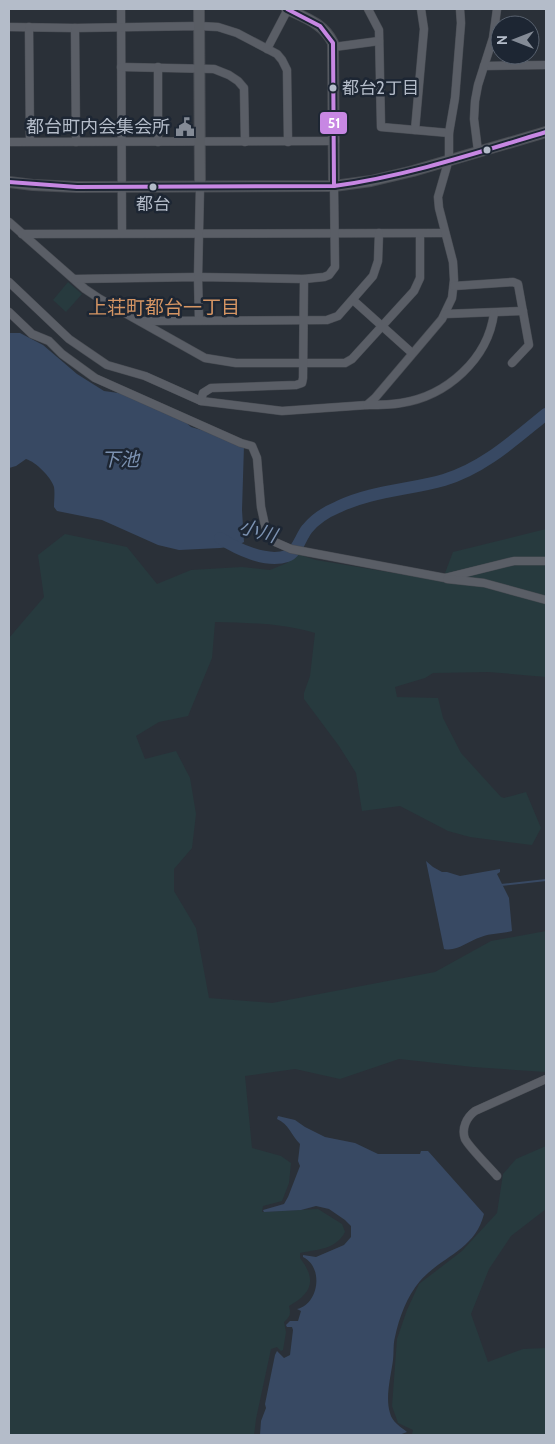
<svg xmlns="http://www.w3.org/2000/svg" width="555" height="1444" font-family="Cabin,'Noto Sans JP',sans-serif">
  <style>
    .green { fill: #273a3e }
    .water { fill: #384963 }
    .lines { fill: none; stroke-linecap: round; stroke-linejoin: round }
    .stream { stroke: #384963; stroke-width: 2 }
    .river { stroke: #384963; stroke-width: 12 }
    .street-casing { stroke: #484c53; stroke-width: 9 }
    .secondary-casing { stroke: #484c53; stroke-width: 12 }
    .street { stroke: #5a5e66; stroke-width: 8 }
    .secondary { stroke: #595d64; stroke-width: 10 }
    .bus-1-casing { stroke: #1d2633; stroke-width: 8 }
    .bus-1 { stroke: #c787e3; stroke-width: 4 }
    .bus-dot { fill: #b4bcc9; stroke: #1d2633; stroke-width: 2 }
    .labels { text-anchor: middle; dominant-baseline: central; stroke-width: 5; stroke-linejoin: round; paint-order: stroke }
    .bus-label { font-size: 17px; fill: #b4bcc9; stroke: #1d2633; text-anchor: start }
    .poi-label { font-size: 18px; fill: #b4bcc9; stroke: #1d2633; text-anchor: end }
    .neighbourhood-label { font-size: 19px; fill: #d59563; stroke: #1d2633 }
    .water-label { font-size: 19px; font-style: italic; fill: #7c92b1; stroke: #1d2633 }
    .line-badge { stroke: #1d2633; stroke-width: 2 }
    .badge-label { font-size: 14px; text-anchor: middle; font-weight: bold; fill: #fff }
  </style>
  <rect width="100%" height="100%" fill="#2a3038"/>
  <g class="green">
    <path d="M 68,282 L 82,294 L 66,312 L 53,300 Z"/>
    <path d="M 546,529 L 546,677 L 489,672 L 433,673 L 425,678 L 395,687 L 397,697 L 438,698 L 443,718 L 461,753 L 501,797 L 504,798 L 526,792 L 541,828 L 532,845 L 470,837 L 448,831 L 400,806 L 362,811 L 356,773 L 339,746 L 304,699 L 304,693 L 310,676 L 315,633 C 281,623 251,623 215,622 L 212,658 L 188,716 L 159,722 L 136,736 L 145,759 L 176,751 L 190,778 L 196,814 L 192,848 L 174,869 L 174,891 L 196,928 L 209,998 L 272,1003 L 435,972 L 491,941 L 546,931 L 546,1072 L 473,1067 L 399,1059 L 340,1079 L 295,1069 L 245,1076 L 252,1148 L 281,1156 L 291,1163 L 289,1183 L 282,1201 L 263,1206 L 262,1212 L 318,1209 L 342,1224 L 345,1232 C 335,1250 319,1249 300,1253 L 300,1258 C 317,1280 312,1293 289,1306 C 291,1314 290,1317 284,1322 L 286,1332 L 283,1350 L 281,1351 L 277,1347 L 271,1349 L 256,1419 L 254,1435 L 9,1435 L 9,638 L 44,597 L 38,555 L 65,534 L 127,547 L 157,584 L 191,570 L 242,567 L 270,570 L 287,563 L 297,554 L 316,560 L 442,581 L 453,552 Z"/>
    <path d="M 546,1146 L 546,1209 L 511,1236 L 489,1269 L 471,1314 L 488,1362 L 523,1349 L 546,1348 L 546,1435 L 409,1435 L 412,1434 L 413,1430 L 398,1423 L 392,1406 L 397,1339 L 407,1310 L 419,1284 L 462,1251 L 497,1213 L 503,1174 L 516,1159 Z"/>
  </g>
  <g class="water">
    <path d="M 9,333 L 20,333 L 43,345 L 77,374 L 104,391 L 133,395 L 182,419 L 191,427 L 237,440 L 244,445 L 242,510 L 244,542 L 236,546 L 220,548 L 179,550 L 158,545 L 102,520 L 57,511 L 54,507 C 54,501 55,493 54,487 C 51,477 36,462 26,459 L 16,466 L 9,468 Z"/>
    <path d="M 426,861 L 433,867 L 442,872 L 447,872 L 460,876 L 500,869 L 500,872 L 497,874 L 509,898 L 512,931 C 502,934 491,933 481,937 C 468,941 457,952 444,949 Z"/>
    <path d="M 278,1116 L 295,1120 L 305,1127 L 325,1137 L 355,1143 L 378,1154 L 420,1154 L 421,1151 L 428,1151 L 484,1214 C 475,1250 442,1256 420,1281 C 407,1296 399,1318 395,1337 C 393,1344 394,1352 393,1360 C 391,1376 385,1397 390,1413 C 392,1422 401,1427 407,1432 L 399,1435 L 260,1435 L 261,1421 L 266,1408 L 265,1404 L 275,1355 L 277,1351 L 284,1358 L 290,1355 L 293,1330 L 292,1327 L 287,1327 L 286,1325 L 290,1321 L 298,1321 L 301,1311 L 297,1309 C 319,1304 324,1267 303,1257 L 303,1255 L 316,1257 L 344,1245 L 351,1237 L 351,1226 L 345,1220 L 329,1209 L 316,1206 L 301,1210 L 264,1212 L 263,1210 L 284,1204 L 288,1197 L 300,1166 L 298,1161 L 300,1144 C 291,1135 289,1124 277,1119 Z"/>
  </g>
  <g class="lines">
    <path class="stream" d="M 501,885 L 546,880"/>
    <path class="river" d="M 220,538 C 237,549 266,563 287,556 C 297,553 301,536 307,529 C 315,519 326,512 338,507 C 371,491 409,490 444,480 C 484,468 515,439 546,414"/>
    <g class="street-casing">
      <g id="street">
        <path d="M 121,9 L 122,233"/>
        <path d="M 368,9 L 379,30 L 381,127 L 449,133"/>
        <path d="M 9,27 L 75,28 L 199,26 L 218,27 L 237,33 L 277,54 L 282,60 L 287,70 L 288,142"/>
        <path d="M 29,27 L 30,141"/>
        <path d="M 75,28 L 76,142"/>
        <path d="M 334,47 L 379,41"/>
        <path d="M 267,49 L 288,9"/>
        <path d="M 484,66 L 546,65"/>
        <path d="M 121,67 L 214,69 L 229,75 L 238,81 L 244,88 L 245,142"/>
        <path d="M 158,67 L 158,142"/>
        <path d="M 415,130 L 424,29 L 421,9"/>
        <path d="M 9,142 L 335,141"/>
        <path d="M 478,151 L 474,119 L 475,101 L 478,85 L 493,38 L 497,9"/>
        <path d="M 9,222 L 85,289 L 100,299 L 205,358 L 236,363 L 345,363 L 352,359 L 414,291 L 420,278 L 420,234"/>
        <path d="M 22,234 L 445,233"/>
        <path d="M 75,279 L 198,277 L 304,279 L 324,277 L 329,275 L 335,267 L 334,186"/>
        <path d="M 9,282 L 69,339 L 107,365 L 145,376 L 201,401 L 282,411 L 367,405 L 375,398 L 442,319 L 452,298 L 454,280 L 453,262 L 439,208 L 438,197 L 449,159 L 449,133 L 455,98 L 461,23 L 460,9"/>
        <path d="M 454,286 L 513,282 L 518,284 L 529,345 L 512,363"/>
        <path d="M 353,300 L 412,353"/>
        <path d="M 9,312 L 32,334 L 49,341 L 62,354 L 95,378 L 241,443 L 252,446 L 257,458 L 261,507 L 266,530 L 269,537 L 275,542 L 291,549 L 445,578 L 514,561 L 546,561"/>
        <path d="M 445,314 L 523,311"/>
        <path d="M 199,320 L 198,277 L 200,187"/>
        <path d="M 143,321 L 327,320 L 338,316 L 373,276 L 378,261 L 379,233"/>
        <path d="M 201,401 L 203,393 L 211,388 L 296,385 L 302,383 L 303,378 L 304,279"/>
        <path d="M 367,405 C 378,405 390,405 401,403 C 447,396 488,359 494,313"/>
        <path d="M 447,579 L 484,583 L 546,600"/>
        <path d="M 497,1176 C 490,1168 469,1147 465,1139 C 461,1128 467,1117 475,1111 L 546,1079"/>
      </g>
    </g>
    <g class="secondary-casing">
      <g id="secondary">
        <path d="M 199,9 L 200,187"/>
        <path d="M 287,9 C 306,18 324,24 333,43 L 334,186"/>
        <path d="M 9,182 L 33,185 L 77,187 L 334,186 L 371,181 L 413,171 L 546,132"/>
      </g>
    </g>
    <use href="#street" class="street"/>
    <use href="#secondary" class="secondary"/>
    <g class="bus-1-casing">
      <g id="bus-1">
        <path d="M 287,9 L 320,26 L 333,43 L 334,186"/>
        <path d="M 9,182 L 77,187 L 334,186 C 407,176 476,153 546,132"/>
      </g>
    </g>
    <use href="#bus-1" class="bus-1"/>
  </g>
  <defs>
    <g id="civic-bare" transform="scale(1.5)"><path d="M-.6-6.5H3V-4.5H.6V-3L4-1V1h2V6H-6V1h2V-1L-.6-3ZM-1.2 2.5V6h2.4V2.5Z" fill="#848b96" stroke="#1d2633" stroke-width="2.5" paint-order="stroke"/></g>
  </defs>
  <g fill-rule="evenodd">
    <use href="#civic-bare" x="185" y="127"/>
  </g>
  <g class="bus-dot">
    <circle cx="333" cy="88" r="4.5"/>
    <circle cx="487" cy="150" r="4.5"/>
    <circle cx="153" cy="187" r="4.5"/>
  </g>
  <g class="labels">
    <g class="bus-label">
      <text x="342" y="88">都台2丁目</text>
      <text x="153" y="204" text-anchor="middle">都台</text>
    </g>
    <g class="poi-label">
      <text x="170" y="127">都台町内会集会所</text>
    </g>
    <g class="neighbourhood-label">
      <text x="164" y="307">上荘町都台一丁目</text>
    </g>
    <g class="water-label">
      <text x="120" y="459">下池</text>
      <text transform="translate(258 531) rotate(16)">小川</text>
    </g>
  </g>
  <rect class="line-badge" x="319" y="111" width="29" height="24" rx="5" fill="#c787e3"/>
  <g class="badge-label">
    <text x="334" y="128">51</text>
  </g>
  <rect width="555" height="1444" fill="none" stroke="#b4bcc9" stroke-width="20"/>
  <g transform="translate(515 40) rotate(270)"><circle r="24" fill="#1d2633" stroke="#59626f"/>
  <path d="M0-4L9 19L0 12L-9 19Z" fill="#848b96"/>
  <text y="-8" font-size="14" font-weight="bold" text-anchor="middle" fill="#b4bcc9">N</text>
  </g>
</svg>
